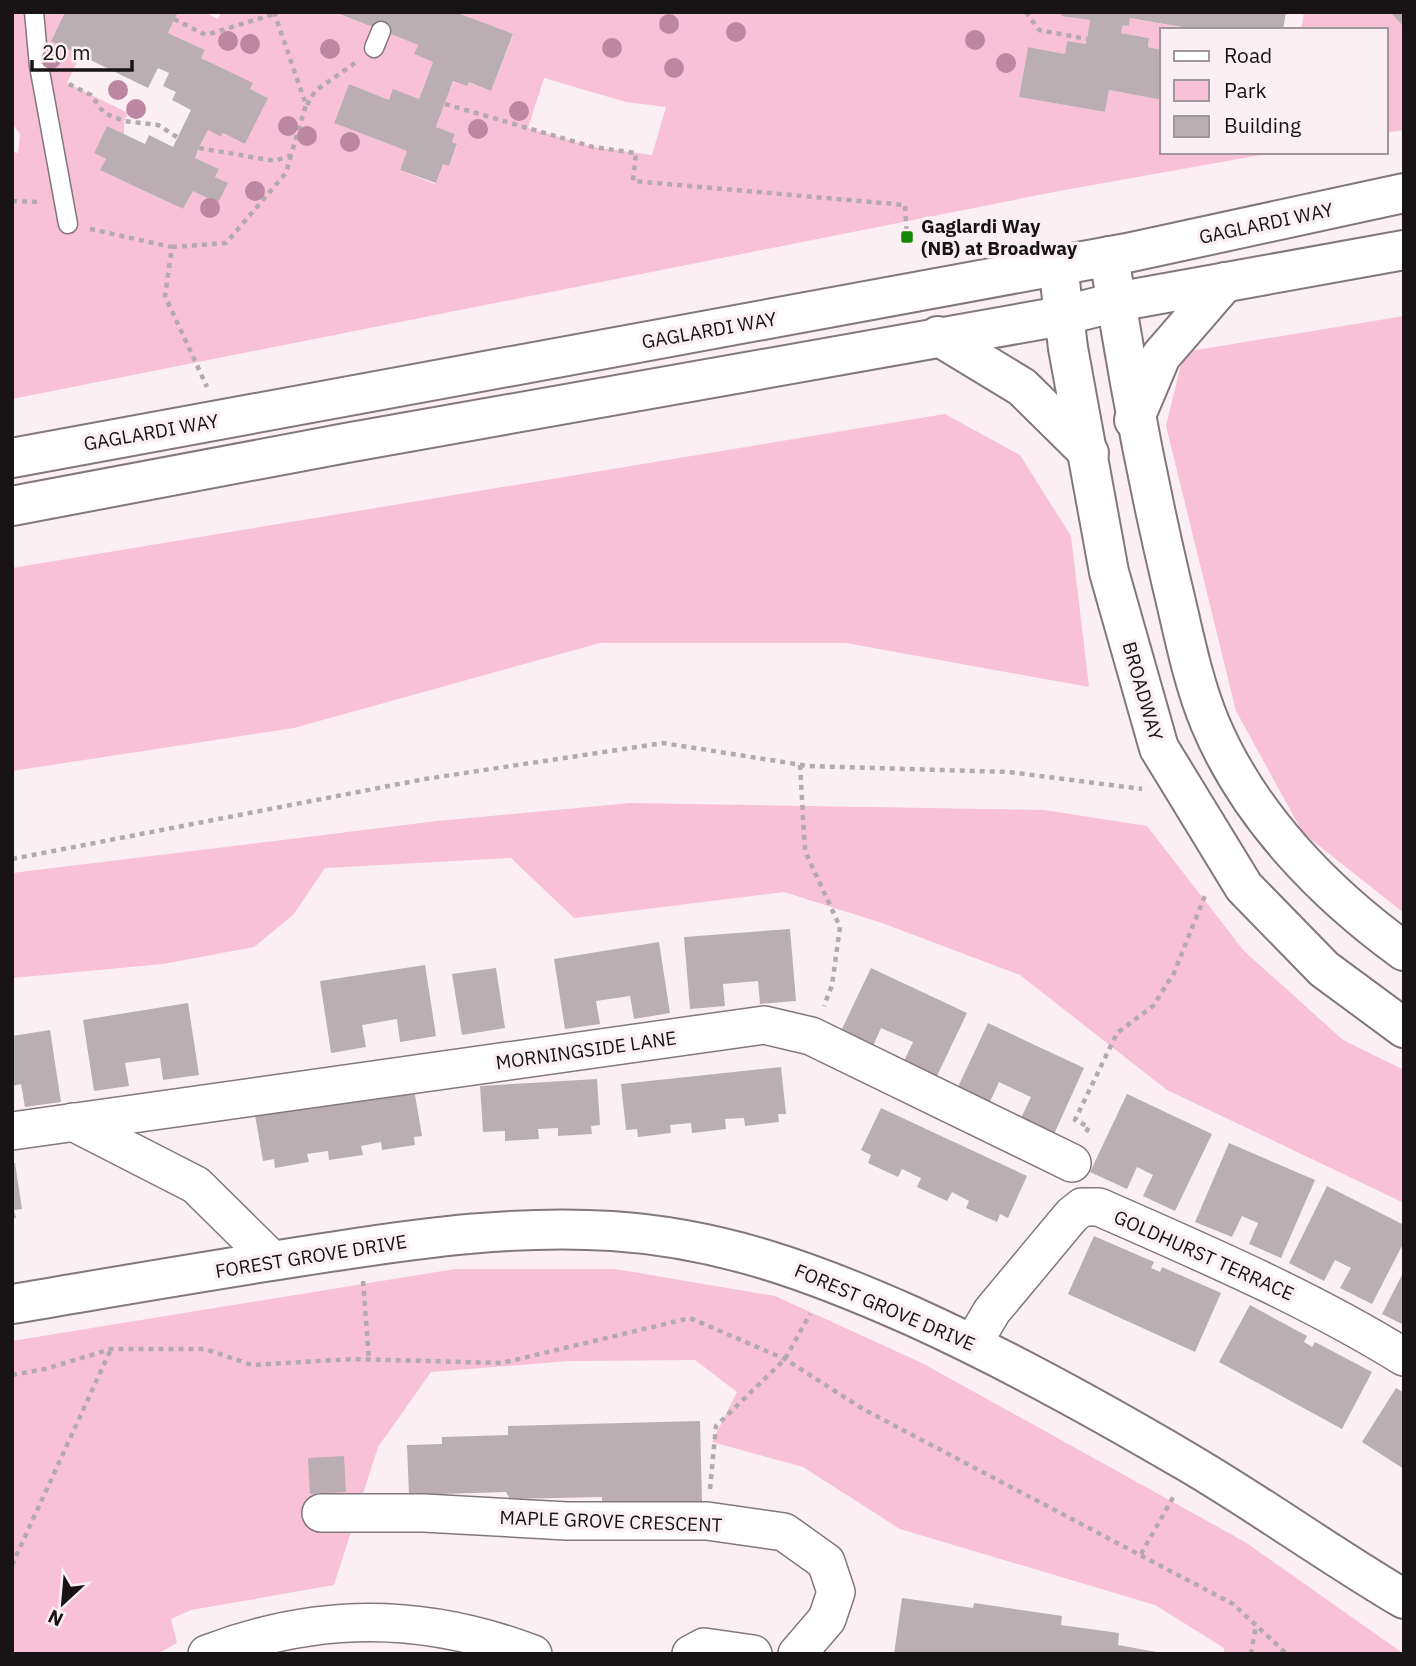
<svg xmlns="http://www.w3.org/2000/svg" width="1416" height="1666" font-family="'IBM Plex Sans',sans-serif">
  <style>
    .green { fill: #f8c1d8; fill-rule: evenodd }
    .building { fill: #baaeb3 }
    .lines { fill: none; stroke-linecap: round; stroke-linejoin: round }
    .service-casing { stroke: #82787c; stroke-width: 21 }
    .minor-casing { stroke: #82787c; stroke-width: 40 }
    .tertiary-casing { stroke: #82787c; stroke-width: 42 }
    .secondary-casing { stroke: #82787c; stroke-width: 42 }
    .path { stroke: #b4aaad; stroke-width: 4.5; stroke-dasharray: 5 5; stroke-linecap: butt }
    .service { stroke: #fff; stroke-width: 18 }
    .minor { stroke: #fff; stroke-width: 37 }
    .tertiary { stroke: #fff; stroke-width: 38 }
    .secondary { stroke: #fff; stroke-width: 38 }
    .tree { fill: #bc87a1 }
    .poi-dot { fill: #138705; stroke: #fbeff3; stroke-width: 2.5 }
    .labels { text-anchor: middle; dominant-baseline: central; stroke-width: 7; stroke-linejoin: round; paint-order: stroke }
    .street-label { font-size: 19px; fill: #181415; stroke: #fbeff3 }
    .poi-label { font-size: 19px; font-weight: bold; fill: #181415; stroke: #fbeff3; text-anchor: start }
  </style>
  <rect width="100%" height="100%" fill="#fbeff3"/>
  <g class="green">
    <path d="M 12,12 L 65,12 L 51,40 L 80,55 L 67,83 L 128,113 L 124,121 L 124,134 L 107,126 L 94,153 L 106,159 L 101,170 L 183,209 L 193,191 L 227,183 L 215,177 L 218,169 L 195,158 L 208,130 L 221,137 L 223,133 L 245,144 L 267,98 L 250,89 L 252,83 L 201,58 L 205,50 L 168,33 L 178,12 L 204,12 L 218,19 L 221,12 L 333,12 L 418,45 L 414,54 L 433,62 L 419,99 L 389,100 L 349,84 L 334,123 L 407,151 L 400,170 L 435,184 L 443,164 L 449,166 L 457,145 L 452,142 L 455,134 L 436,127 L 453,81 L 467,86 L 469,82 L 491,91 L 513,35 L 455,12 L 1062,12 L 1062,16 L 1090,20 L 1086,44 L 1067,41 L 1065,54 L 1028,47 L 1019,97 L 1105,112 L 1109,90 L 1162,100 L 1162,152 L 1278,152 L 1059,191 L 12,399 L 12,151 L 18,153 L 20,134 L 12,123 ZM 544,78 L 626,102 L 666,107 L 652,155 L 593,147 L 528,128 Z"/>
    <path d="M 1304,12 L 1390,12 L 1404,27 L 1404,130 L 1386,133 L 1386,30 L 1301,30 Z"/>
    <path d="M 1130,18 L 1197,30 L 1162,30 L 1162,50 L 1148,47 L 1149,38 L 1121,33 L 1123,25 L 1129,26 Z"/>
    <path d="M 1404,316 L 1404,913 L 1303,833 L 1236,711 L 1166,426 L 1184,352 Z"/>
    <path d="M 945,414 L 1020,455 L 1071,536 L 1089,687 L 846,643 L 600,643 L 294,728 L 12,771 L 12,568 Z"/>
    <path d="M 630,803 L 1044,810 L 1147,826 L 1244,951 L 1343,1040 L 1404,1070 L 1404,1203 L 1167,1090 L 1020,975 L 882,923 L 784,892 L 574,918 L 511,858 L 325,868 L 293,915 L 254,947 L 163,964 L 12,978 L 12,873 L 437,821 Z"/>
    <path d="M 455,1269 L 615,1269 L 775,1296 L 922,1363 L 1245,1542 L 1404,1654 L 1224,1654 L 1224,1648 L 1155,1605 L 900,1529 L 803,1467 L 712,1442 L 737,1392 L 695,1360 L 570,1361 L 431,1372 L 378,1447 L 334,1585 L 191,1610 L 171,1619 L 177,1643 L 157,1654 L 12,1654 L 12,1341 Z"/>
  </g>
  <g class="building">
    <path d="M 65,12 L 178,12 L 168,33 L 205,50 L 201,58 L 253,83 L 250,89 L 268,98 L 245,144 L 223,133 L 221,137 L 208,130 L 199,148 L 195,158 L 219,169 L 215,177 L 228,183 L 218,203 L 193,191 L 183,209 L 100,170 L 106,159 L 94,153 L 107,126 L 145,144 L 149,135 L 173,147 L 191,110 L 172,100 L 176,92 L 163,86 L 169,73 L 158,68 L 148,88 L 51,41 Z"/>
    <path d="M 334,12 L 455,12 L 513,34 L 491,91 L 469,82 L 467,86 L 453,81 L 436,127 L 455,134 L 452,142 L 457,144 L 449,166 L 443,164 L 436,183 L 400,170 L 407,151 L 334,123 L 349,84 L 389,100 L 393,89 L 419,99 L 433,62 L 414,54 L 418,45 Z"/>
    <path d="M 1062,12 L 1286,12 L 1283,30 L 1199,30 L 1130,18 L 1129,26 L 1123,25 L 1121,33 L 1149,38 L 1148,47 L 1162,50 L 1162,100 L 1109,90 L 1105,112 L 1019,97 L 1028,47 L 1065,54 L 1067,41 L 1086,44 L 1090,20 L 1061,16 Z"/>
    <path d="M 1390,12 L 1404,12 L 1404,27 Z"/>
    <path d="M 790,929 L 796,1001 L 760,1004 L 758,981 L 723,984 L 725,1006 L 690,1009 L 684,937 Z"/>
    <path d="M 659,942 L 670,1013 L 634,1019 L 630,996 L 596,1001 L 600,1024 L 565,1029 L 554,959 Z"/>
    <path d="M 425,965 L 436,1036 L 400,1042 L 397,1019 L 362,1025 L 366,1047 L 331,1053 L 320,981 Z"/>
    <path d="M 496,968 L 505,1028 L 462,1035 L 452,974 Z"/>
    <path d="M 871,968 L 967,1013 L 936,1078 L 903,1063 L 913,1042 L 881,1028 L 872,1048 L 840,1033 Z"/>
    <path d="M 188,1003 L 199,1075 L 163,1080 L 160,1058 L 125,1063 L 129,1086 L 94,1091 L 83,1020 Z"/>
    <path d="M 988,1023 L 1084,1068 L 1054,1134 L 1021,1118 L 1031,1097 L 999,1082 L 989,1104 L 957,1089 Z"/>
    <path d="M 50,1030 L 61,1102 L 25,1107 L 21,1084 L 12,1086 L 12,1036 Z"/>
    <path d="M 781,1067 L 786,1114 L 778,1114 L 779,1122 L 745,1126 L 744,1118 L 725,1119 L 726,1129 L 692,1133 L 691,1123 L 670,1125 L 671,1133 L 638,1137 L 637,1129 L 626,1130 L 621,1084 Z"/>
    <path d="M 597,1079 L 600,1125 L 591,1126 L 592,1134 L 558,1136 L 558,1128 L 538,1129 L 539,1139 L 505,1141 L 505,1131 L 483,1132 L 480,1086 Z"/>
    <path d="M 414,1089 L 422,1136 L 414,1137 L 415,1145 L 382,1150 L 381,1142 L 361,1146 L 363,1155 L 329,1160 L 328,1151 L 307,1154 L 309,1162 L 275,1168 L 274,1159 L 263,1161 L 255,1115 Z"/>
    <path d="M 1127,1094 L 1212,1134 L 1175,1211 L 1143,1196 L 1153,1175 L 1137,1167 L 1127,1189 L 1090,1172 Z"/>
    <path d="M 881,1108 L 1027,1176 L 1008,1218 L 1000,1214 L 997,1222 L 966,1208 L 969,1201 L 952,1192 L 947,1201 L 917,1187 L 921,1178 L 902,1169 L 898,1177 L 868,1163 L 871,1155 L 861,1150 Z"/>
    <path d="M 1229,1143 L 1315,1180 L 1281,1258 L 1249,1244 L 1258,1223 L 1242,1216 L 1232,1237 L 1195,1222 Z"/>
    <path d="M 12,1163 L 15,1163 L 22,1209 L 14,1210 L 16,1218 L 12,1219 Z"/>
    <path d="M 1327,1186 L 1404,1225 L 1404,1242 L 1372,1304 L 1340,1288 L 1351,1268 L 1335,1260 L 1324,1281 L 1289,1263 Z"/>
    <path d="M 1094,1236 L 1154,1262 L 1151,1268 L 1160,1272 L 1162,1267 L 1221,1293 L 1195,1352 L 1068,1294 Z"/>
    <path d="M 1404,1271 L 1404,1325 L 1382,1314 Z"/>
    <path d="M 1250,1305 L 1307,1336 L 1304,1342 L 1312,1347 L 1315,1342 L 1372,1372 L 1342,1429 L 1219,1362 Z"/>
    <path d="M 1396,1388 L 1404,1393 L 1404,1469 L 1362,1442 Z"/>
    <path d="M 700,1421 L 702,1501 L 602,1503 L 602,1497 L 510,1499 L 506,1492 L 409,1495 L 407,1445 L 442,1444 L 442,1437 L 508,1435 L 508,1426 Z"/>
    <path d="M 344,1456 L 346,1492 L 310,1494 L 308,1458 Z"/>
    <path d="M 902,1598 L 973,1608 L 974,1603 L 1062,1616 L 1061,1625 L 1119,1633 L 1118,1645 L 1167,1654 L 894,1654 Z"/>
  </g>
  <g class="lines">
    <g class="service-casing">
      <g id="service">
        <path d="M 34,12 L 39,66 L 68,224"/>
        <path d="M 374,48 L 381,31"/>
      </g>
    </g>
    <g class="minor-casing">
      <g id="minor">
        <path d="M 73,1122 L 196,1185 L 272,1260"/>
        <path d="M 12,1131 L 764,1025 L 811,1036 L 1072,1163"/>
        <path d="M 973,1343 L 992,1311 L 1072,1215 L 1082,1207 L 1099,1207 C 1203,1253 1307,1297 1404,1357"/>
        <path d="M 321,1513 L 424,1513 L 567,1521 L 707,1521 L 784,1532 L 826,1562 L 836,1592 L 827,1619 L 797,1654"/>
        <path d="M 207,1654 C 317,1612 422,1612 533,1654"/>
        <path d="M 691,1654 L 704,1647 L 753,1654"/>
      </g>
    </g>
    <g class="tertiary-casing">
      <g id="tertiary">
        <path d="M 1109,256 C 1126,368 1146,475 1172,585 C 1183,630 1192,680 1210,723 C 1249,816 1324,893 1404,951"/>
        <path d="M 1058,265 L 1068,348 L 1109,572 L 1159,748 L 1244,887 L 1324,969 L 1404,1028"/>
        <path d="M 12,1304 C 120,1286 228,1267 337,1251 C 427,1237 520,1225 612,1231 C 721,1238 813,1272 912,1316 C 1007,1359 1099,1410 1189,1463 C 1262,1506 1331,1556 1404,1599"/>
      </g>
    </g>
    <g class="secondary-casing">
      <g id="secondary">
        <path d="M 938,336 L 1022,387 L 1089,453"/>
        <path d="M 1134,420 L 1161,356 L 1225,282"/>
        <path d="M 12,458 L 1127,253 L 1404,193"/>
        <path d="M 12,506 L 346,443 L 1062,316 L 1116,302 L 1404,250"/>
      </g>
    </g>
    <g class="path">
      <path d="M 1026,12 L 1039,30 L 1087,39"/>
      <path d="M 174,19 L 206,35 L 274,14"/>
      <path d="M 69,84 L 91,95 L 104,113 L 124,121 L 158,125 L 177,137"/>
      <path d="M 445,104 L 593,147 L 636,153 L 633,181 L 905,205 L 907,237"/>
      <path d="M 307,105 L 315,91 L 355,63"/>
      <path d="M 199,148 L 275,161 L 291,155 L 306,105 L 274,12"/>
      <path d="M 12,201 L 38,202"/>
      <path d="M 90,229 L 172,247 L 165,296 L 207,387"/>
      <path d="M 172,247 L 226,243 L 286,173 L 291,155"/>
      <path d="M 800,765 L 805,851 L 840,927 L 832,985 L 824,1006"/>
      <path d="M 12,859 L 425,779 L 663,743 L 808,766 L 1009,772 L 1142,789"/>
      <path d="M 1086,1132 L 1089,1127 L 1075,1120 L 1117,1033 L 1153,1006 L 1174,973 L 1206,893"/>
      <path d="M 363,1281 L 369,1360"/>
      <path d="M 12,1375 L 45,1369 L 111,1349 L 205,1349 L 252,1365 L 352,1359 L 502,1363 L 690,1318 L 785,1359 L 863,1409 L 1233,1604 L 1287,1654"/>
      <path d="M 710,1489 L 716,1426 L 785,1359 L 810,1314"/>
      <path d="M 1141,1554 L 1175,1494"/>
      <path d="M 12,1565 L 111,1349"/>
      <path d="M 1251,1654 L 1256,1625"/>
    </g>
    <use href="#service" class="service"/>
    <use href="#minor" class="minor"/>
    <use href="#tertiary" class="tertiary"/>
    <use href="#secondary" class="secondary"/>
  </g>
  <g class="tree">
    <circle cx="669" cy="24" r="10"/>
    <circle cx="736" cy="32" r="10"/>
    <circle cx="975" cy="40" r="10"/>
    <circle cx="228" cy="41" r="10"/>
    <circle cx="250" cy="44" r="10"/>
    <circle cx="612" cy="48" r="10"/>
    <circle cx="330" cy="49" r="10"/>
    <circle cx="51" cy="59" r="10"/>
    <circle cx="1006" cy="63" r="10"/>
    <circle cx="674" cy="68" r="10"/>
    <circle cx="118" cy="90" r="10"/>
    <circle cx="136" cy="109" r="10"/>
    <circle cx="519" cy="111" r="10"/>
    <circle cx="288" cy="126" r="10"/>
    <circle cx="478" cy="129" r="10"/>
    <circle cx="307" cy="136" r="10"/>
    <circle cx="350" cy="142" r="10"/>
    <circle cx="255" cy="191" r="10"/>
    <circle cx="210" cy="208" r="10"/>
  </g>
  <rect class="poi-dot" x="900" y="230" width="14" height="14" rx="3.5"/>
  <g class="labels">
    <g class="street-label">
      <text transform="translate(1266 223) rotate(-12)">GAGLARDI WAY</text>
      <text transform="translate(709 330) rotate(-10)">GAGLARDI WAY</text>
      <text transform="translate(151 432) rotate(-10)">GAGLARDI WAY</text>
      <text transform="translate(1143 691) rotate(74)">BROADWAY</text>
      <text transform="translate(586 1050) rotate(-8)">MORNINGSIDE LANE</text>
      <text transform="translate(1204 1255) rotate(24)">GOLDHURST TERRACE</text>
      <text transform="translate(311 1256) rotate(-9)">FOREST GROVE DRIVE</text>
      <text transform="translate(885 1307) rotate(23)">FOREST GROVE DRIVE</text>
      <text transform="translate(611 1521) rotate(2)">MAPLE GROVE CRESCENT</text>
    </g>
    <g class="poi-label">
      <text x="921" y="226">Gaglardi Way<tspan x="921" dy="22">(NB) at Broadway</tspan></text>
    </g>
  </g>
  <rect width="1416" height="1666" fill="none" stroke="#181415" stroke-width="28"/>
  <rect x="1160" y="28" width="228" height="126" fill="#fbeff3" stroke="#a0979a" stroke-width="2"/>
  <rect x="1174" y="51" width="35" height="10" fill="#ffffff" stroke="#a0979a" stroke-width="2"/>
  <text x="1224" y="63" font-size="21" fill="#181415">Road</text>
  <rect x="1174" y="80" width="35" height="21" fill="#f8c1d8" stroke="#a0979a" stroke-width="2"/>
  <text x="1224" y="98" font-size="21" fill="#181415">Park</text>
  <rect x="1174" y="116" width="35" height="21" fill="#baaeb3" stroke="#a0979a" stroke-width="2"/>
  <text x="1224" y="133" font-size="21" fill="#181415">Building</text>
  <g transform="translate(63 1603) rotate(206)" stroke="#fbeff3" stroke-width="5" paint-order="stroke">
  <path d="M0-5L12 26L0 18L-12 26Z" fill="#181415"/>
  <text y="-10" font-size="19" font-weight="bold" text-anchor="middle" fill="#181415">N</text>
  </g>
  <path d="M32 60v10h100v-10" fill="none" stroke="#181415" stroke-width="3.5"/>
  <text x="42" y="60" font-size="21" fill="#181415" stroke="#fbeff3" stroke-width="5" paint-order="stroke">20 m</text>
</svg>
